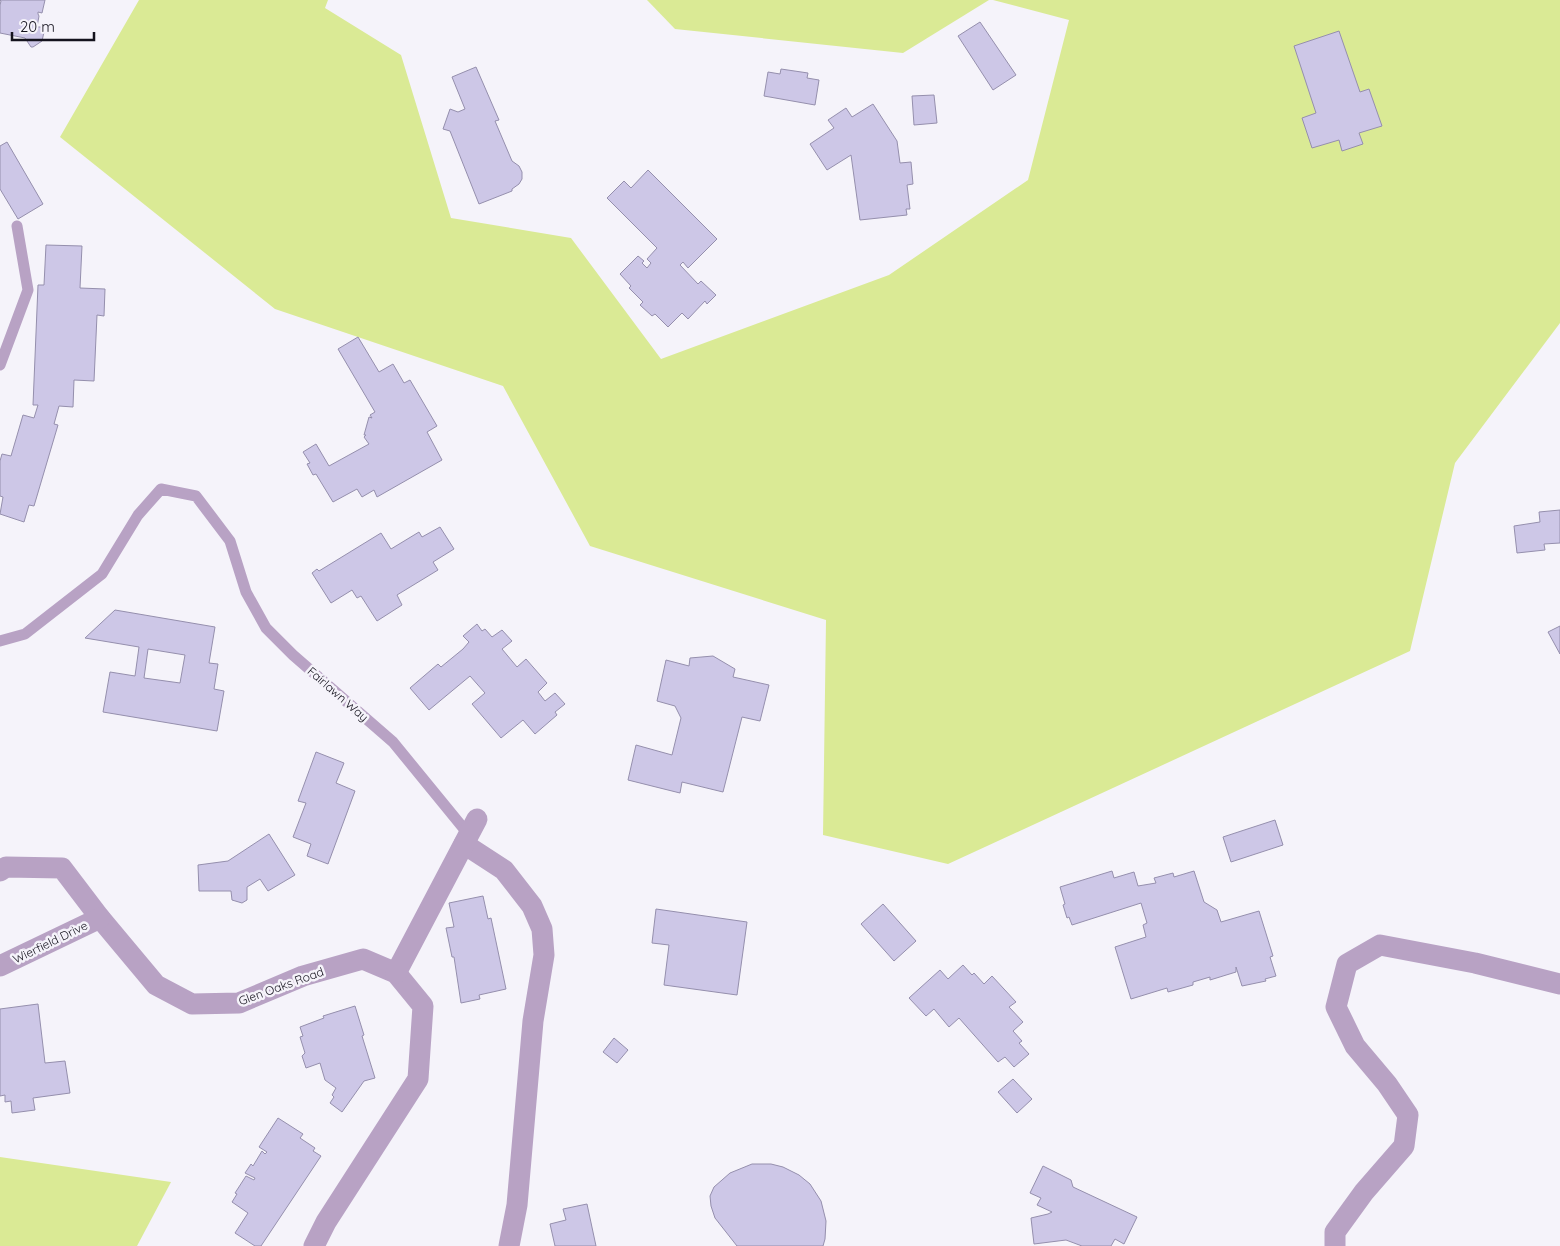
<svg xmlns="http://www.w3.org/2000/svg" width="1560" height="1246" font-family="Quicksand,sans-serif">
  <style>
    .green { fill: #daea95 }
    .building { fill: #cdc7e7; stroke: #958fad; fill-rule: evenodd }
    .lines { fill: none; stroke-linecap: round; stroke-linejoin: round }
    .service { stroke: #b8a2c4; stroke-width: 11 }
    .minor { stroke: #b8a2c4; stroke-width: 21 }
    .labels { text-anchor: middle; dominant-baseline: central; stroke-width: 5; stroke-linejoin: round; paint-order: stroke }
    .street-label { font-size: 12px; fill: #14121d; stroke: #f5f3fa }
  </style>
  <rect width="100%" height="100%" fill="#f5f3fa"/>
  <g class="green">
    <path d="M 139,0 L 328,0 L 325,8 L 401,55 L 451,218 L 571,238 L 661,359 L 889,275 L 1028,180 L 1069,20 L 993,0 L 1560,0 L 1560,323 L 1455,463 L 1410,651 L 948,864 L 823,835 L 826,620 L 590,546 L 503,386 L 275,309 L 60,137 Z"/>
    <path d="M 647,0 L 989,0 L 903,53 L 675,29 Z"/>
    <path d="M 0,1157 L 171,1182 L 137,1246 L 0,1246 Z"/>
  </g>
  <g class="building">
    <path d="M 0,0 L 45,0 L 42,13 L 38,12 L 38,14 L 39,16 L 37,27 L 41,27 L 44,32 L 42,41 L 33,47 L 31,47 L 25,38 L 0,33 L 0,5 L 1,1 Z"/>
    <path d="M 980,22 L 1016,75 L 993,90 L 958,36 Z"/>
    <path d="M 1339,31 L 1360,92 L 1369,89 L 1382,126 L 1359,133 L 1363,144 L 1342,151 L 1339,140 L 1312,148 L 1302,118 L 1316,113 L 1294,46 Z"/>
    <path d="M 476,67 L 499,120 L 495,121 L 512,161 L 519,166 L 522,172 L 522,179 L 519,184 L 512,189 L 512,191 L 479,204 L 450,131 L 443,129 L 450,109 L 458,112 L 465,109 L 452,77 Z"/>
    <path d="M 781,69 L 808,73 L 807,78 L 819,80 L 815,105 L 764,96 L 768,72 L 780,74 Z"/>
    <path d="M 934,95 L 937,123 L 914,125 L 912,96 Z"/>
    <path d="M 873,104 L 897,141 L 900,163 L 911,162 L 913,184 L 907,185 L 910,209 L 906,209 L 907,215 L 860,220 L 851,155 L 827,170 L 810,144 L 834,128 L 828,120 L 846,108 L 852,117 Z"/>
    <path d="M 7,142 L 43,204 L 18,219 L 0,189 L 0,146 Z"/>
    <path d="M 648,170 L 717,239 L 688,268 L 683,262 L 680,265 L 698,284 L 701,281 L 716,295 L 707,304 L 705,301 L 688,319 L 682,313 L 668,327 L 655,314 L 652,316 L 640,305 L 643,302 L 629,288 L 631,286 L 620,274 L 638,256 L 644,261 L 642,263 L 647,268 L 651,263 L 647,259 L 657,248 L 607,198 L 624,181 L 631,188 Z"/>
    <path d="M 46,245 L 82,246 L 80,288 L 105,289 L 104,316 L 97,315 L 94,381 L 74,380 L 73,407 L 59,406 L 54,424 L 58,425 L 34,506 L 29,505 L 24,522 L 0,514 L 3,497 L 0,496 L 0,461 L 2,454 L 11,456 L 23,415 L 34,418 L 38,405 L 33,405 L 38,285 L 44,285 Z"/>
    <path d="M 358,337 L 379,372 L 393,364 L 404,383 L 410,380 L 437,426 L 427,432 L 442,460 L 377,497 L 374,490 L 362,497 L 357,489 L 333,502 L 316,474 L 313,475 L 307,464 L 310,463 L 303,452 L 316,444 L 329,466 L 369,444 L 364,437 L 366,435 L 364,435 L 369,417 L 372,418 L 370,415 L 375,412 L 338,349 Z"/>
    <path d="M 1560,510 L 1560,543 L 1544,544 L 1545,550 L 1517,553 L 1514,526 L 1540,522 L 1539,512 Z"/>
    <path d="M 440,527 L 454,549 L 433,562 L 438,570 L 397,595 L 402,605 L 377,621 L 361,596 L 357,598 L 352,590 L 331,603 L 312,573 L 317,569 L 319,571 L 381,533 L 391,549 L 419,532 L 422,537 Z"/>
    <path d="M 115,610 L 215,627 L 209,663 L 218,664 L 214,689 L 224,691 L 217,731 L 103,712 L 110,672 L 135,676 L 139,647 L 85,638 ZM 148,649 L 185,655 L 180,683 L 144,678 Z"/>
    <path d="M 477,624 L 482,631 L 485,629 L 492,637 L 502,630 L 512,641 L 502,649 L 517,667 L 526,659 L 547,683 L 538,692 L 545,701 L 555,693 L 565,704 L 555,712 L 557,715 L 535,734 L 523,720 L 501,738 L 472,704 L 485,693 L 470,676 L 429,710 L 410,688 L 438,664 L 441,667 L 463,649 L 469,642 L 463,636 Z"/>
    <path d="M 1560,626 L 1560,654 L 1548,632 Z"/>
    <path d="M 713,656 L 735,669 L 733,677 L 769,685 L 760,721 L 742,717 L 723,792 L 682,782 L 680,793 L 628,780 L 636,745 L 672,755 L 681,718 L 675,706 L 657,701 L 666,660 L 689,666 L 690,658 Z"/>
    <path d="M 316,752 L 344,763 L 336,783 L 355,791 L 328,864 L 307,856 L 311,844 L 293,837 L 306,803 L 298,801 Z"/>
    <path d="M 1275,820 L 1283,845 L 1231,862 L 1223,837 Z"/>
    <path d="M 269,834 L 295,875 L 268,891 L 260,879 L 247,887 L 247,900 L 242,903 L 232,900 L 231,891 L 199,891 L 198,865 L 228,861 Z"/>
    <path d="M 1112,871 L 1114,878 L 1134,872 L 1138,886 L 1156,883 L 1154,878 L 1173,873 L 1174,877 L 1194,871 L 1204,902 L 1217,910 L 1221,922 L 1259,911 L 1273,956 L 1270,957 L 1276,976 L 1265,979 L 1266,981 L 1242,986 L 1236,967 L 1236,972 L 1210,980 L 1210,977 L 1193,982 L 1193,985 L 1168,992 L 1167,988 L 1131,999 L 1115,947 L 1146,937 L 1143,925 L 1147,923 L 1141,903 L 1072,925 L 1069,917 L 1067,918 L 1063,905 L 1065,904 L 1060,887 Z"/>
    <path d="M 483,896 L 488,919 L 491,918 L 506,989 L 479,995 L 480,999 L 461,1003 L 454,957 L 452,957 L 446,928 L 454,927 L 449,903 Z"/>
    <path d="M 883,904 L 916,941 L 894,961 L 861,924 Z"/>
    <path d="M 656,909 L 747,922 L 737,995 L 664,985 L 669,945 L 652,943 Z"/>
    <path d="M 963,965 L 972,975 L 974,973 L 984,984 L 992,976 L 1016,1002 L 1009,1007 L 1023,1022 L 1013,1031 L 1022,1041 L 1019,1043 L 1029,1054 L 1014,1067 L 1005,1057 L 998,1062 L 959,1018 L 949,1027 L 934,1009 L 926,1016 L 909,998 L 940,970 L 948,979 Z"/>
    <path d="M 38,1004 L 45,1063 L 65,1061 L 70,1093 L 33,1098 L 35,1110 L 12,1113 L 11,1101 L 5,1102 L 5,1095 L 0,1096 L 0,1009 Z"/>
    <path d="M 355,1006 L 364,1035 L 362,1036 L 375,1078 L 364,1081 L 342,1112 L 330,1103 L 334,1097 L 332,1095 L 336,1088 L 325,1080 L 320,1063 L 306,1068 L 302,1056 L 305,1053 L 300,1037 L 303,1036 L 300,1027 L 324,1018 L 323,1016 Z"/>
    <path d="M 614,1038 L 628,1050 L 617,1063 L 603,1052 Z"/>
    <path d="M 1013,1079 L 1032,1099 L 1017,1113 L 998,1092 Z"/>
    <path d="M 278,1118 L 303,1134 L 300,1138 L 315,1148 L 313,1151 L 321,1156 L 261,1246 L 255,1246 L 235,1233 L 248,1213 L 232,1202 L 237,1194 L 235,1193 L 246,1176 L 254,1180 L 255,1178 L 245,1173 L 251,1164 L 253,1166 L 262,1151 L 265,1154 L 267,1152 L 259,1147 Z"/>
    <path d="M 752,1164 L 771,1164 L 783,1167 L 799,1175 L 810,1184 L 821,1201 L 826,1221 L 825,1239 L 823,1246 L 737,1246 L 715,1218 L 711,1206 L 710,1196 L 714,1187 L 730,1173 Z"/>
    <path d="M 1043,1166 L 1071,1180 L 1073,1187 L 1137,1217 L 1124,1244 L 1115,1239 L 1111,1246 L 1082,1246 L 1066,1240 L 1034,1244 L 1031,1218 L 1048,1214 L 1052,1212 L 1037,1205 L 1041,1198 L 1030,1193 Z"/>
    <path d="M 587,1204 L 596,1246 L 555,1246 L 550,1224 L 566,1220 L 563,1209 Z"/>
  </g>
  <g class="lines">
    <g class="service">
      <path d="M 0,365 L 28,290 L 17,226"/>
      <path d="M 0,641 L 25,634 L 102,574 L 138,515 L 161,489 L 196,496 L 230,541 L 246,592 L 266,628 L 293,655 L 393,742 L 469,835"/>
    </g>
    <g class="minor">
      <path d="M 464,844 L 504,870 L 532,906 L 542,929 L 544,955 L 533,1021 L 517,1205 L 509,1246"/>
      <path d="M 0,871 L 6,867 L 62,868 L 100,918 L 156,985 L 192,1004 L 239,1003 L 303,976 L 363,959 L 396,973 L 423,1006 L 418,1079 L 326,1222 L 314,1246"/>
      <path d="M 0,966 L 100,918"/>
      <path d="M 396,973 L 477,819"/>
      <path d="M 1335,1246 L 1335,1232 L 1364,1192 L 1404,1146 L 1408,1115 L 1387,1084 L 1355,1046 L 1336,1007 L 1347,964 L 1380,945 L 1475,963 L 1560,984"/>
    </g>
  </g>
  <g class="labels">
    <g class="street-label">
      <text transform="translate(338 694) rotate(41)">Fairlawn Way</text>
      <text transform="translate(50 942) rotate(-26)">Wierfield Drive</text>
      <text transform="translate(281 986) rotate(-20)">Glen Oaks Road</text>
    </g>
  </g>
  <path d="M12 32v8h82v-8" fill="none" stroke="#14121d" stroke-width="2.5"/>
  <text x="20" y="32" font-size="15" fill="#14121d" stroke="#f5f3fa" stroke-width="4" paint-order="stroke">20 m</text>
</svg>
